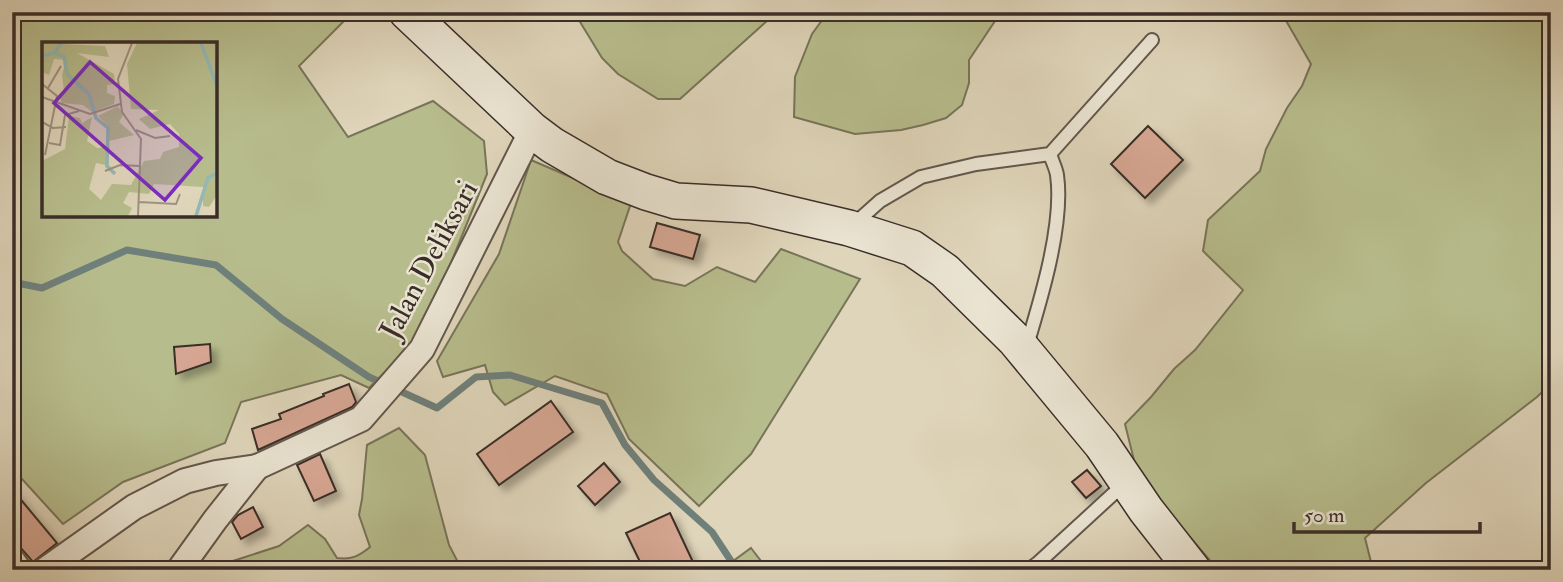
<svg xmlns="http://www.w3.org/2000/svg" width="1563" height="582" font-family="'IM FELL Double Pica',serif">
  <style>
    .green { fill: #b7bc8c; stroke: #78745a; stroke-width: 2; fill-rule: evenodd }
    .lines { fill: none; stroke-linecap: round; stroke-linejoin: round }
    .stream { stroke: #6f807b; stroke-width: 7 }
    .building { fill: #d6a692; stroke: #3a2d28; stroke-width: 2; filter: url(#shadow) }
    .lane-casing { stroke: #63574c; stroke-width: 16 }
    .street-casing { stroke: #63574c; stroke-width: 28 }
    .secondary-casing { stroke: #3a2d28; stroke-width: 38 }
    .lane { stroke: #eae4d2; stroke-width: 12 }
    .street { stroke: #eae4d2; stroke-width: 24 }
    .secondary { stroke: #eae4d2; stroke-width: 35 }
    .labels { text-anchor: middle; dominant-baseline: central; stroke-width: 5; stroke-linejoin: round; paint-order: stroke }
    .street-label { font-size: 30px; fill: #3a2d28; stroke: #eae4d2 }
    .inset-river { fill: none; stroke: #93b8b3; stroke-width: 3.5 }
    .inset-road { fill: none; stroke: #9d9280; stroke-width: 2 }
    .view { fill: #7b2cbf; fill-opacity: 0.15; stroke: #7b2cbf; stroke-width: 3.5 }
    .inset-edge { fill: none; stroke: #3a2d28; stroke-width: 3.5 }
  </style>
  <defs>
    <filter id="shadow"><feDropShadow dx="6" dy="6" stdDeviation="3.5" flood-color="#0004"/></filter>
  </defs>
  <rect width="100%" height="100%" fill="#dfd5ba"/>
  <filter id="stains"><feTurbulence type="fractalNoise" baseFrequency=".00286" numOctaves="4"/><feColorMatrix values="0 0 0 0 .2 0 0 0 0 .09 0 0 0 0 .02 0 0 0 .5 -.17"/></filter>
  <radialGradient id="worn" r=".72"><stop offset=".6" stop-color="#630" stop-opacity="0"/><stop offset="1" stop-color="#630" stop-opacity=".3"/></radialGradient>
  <g class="green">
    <path d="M 12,12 L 353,12 L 299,66 L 348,137 L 433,101 L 484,141 L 487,174 L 427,322 L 402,355 L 369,388 L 341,375 L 241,402 L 225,443 L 123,482 L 63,524 L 12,468 ZM 44,44 L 215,44 L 215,215 L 44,215 Z"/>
    <path d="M 574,12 L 777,12 L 680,99 L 658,99 L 618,74 L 602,58 Z"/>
    <path d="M 828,12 L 1001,12 L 969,60 L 969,83 L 962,105 L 946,118 L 923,125 L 901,130 L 855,134 L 794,117 L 795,77 L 812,34 Z"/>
    <path d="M 1281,12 L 1551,12 L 1551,383 L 1537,397 L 1426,483 L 1365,538 L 1373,570 L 1218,570 L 1138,476 L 1125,424 L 1151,397 L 1174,369 L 1195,350 L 1243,290 L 1203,251 L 1208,220 L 1260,171 L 1266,149 L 1287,108 L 1302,86 L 1311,64 Z"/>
    <path d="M 531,160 L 631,203 L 618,242 L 622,251 L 653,279 L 685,286 L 717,267 L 755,282 L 781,249 L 860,279 L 751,454 L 699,506 L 629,439 L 607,394 L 555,376 L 505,405 L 493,392 L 485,365 L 443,377 L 437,361 L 499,254 Z"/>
    <path d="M 399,428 L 425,455 L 449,545 L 462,570 L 223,570 L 233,561 L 279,546 L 308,525 L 325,539 L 337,558 C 352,560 359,556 370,547 L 359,515 L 362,499 L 367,445 Z"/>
    <path d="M 751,548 L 768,570 L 721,570 Z"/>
  </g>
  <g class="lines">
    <path class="stream" d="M 12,282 L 42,288 L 127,250 L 216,265 L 282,319 L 369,377 L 437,408 L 476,377 L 510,375 L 602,403 L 625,445 L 654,480 L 712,532 L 737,570"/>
  </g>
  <g class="building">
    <path d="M 1148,126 L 1183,160 L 1145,198 L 1111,164 Z"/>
    <path d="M 657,223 L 700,235 L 693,259 L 650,247 Z"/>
    <path d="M 210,344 L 211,362 L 176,374 L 174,347 Z"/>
    <path d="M 349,384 L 356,402 L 352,407 L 258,450 L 252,429 L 281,419 L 279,414 L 324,396 L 323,394 Z"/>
    <path d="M 551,401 L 573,432 L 499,485 L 477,454 Z"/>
    <path d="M 320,454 L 336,491 L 314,501 L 297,465 Z"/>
    <path d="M 604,463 L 620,482 L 595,505 L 578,486 Z"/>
    <path d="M 1087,470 L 1101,486 L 1086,498 L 1072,482 Z"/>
    <path d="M 12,489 L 57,543 L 33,562 L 12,538 Z"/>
    <path d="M 253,507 L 263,527 L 241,539 L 232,522 L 238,515 Z"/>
    <path d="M 670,513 L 693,562 L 677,570 L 644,570 L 626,533 Z"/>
  </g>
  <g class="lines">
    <g class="lane-casing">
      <g id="lane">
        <path d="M 852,226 L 880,201 L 921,177 L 976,164 L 1050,154 L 1152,40"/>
        <path d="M 1027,345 C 1041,299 1064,223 1057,175 C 1056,168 1052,161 1050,154"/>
        <path d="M 1028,570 L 1038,563 L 1124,484"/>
      </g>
    </g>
    <g class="street-casing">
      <g id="street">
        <path d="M 12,560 L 19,570"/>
        <path d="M 45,570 L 134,507 L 185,481 L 216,473 L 257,467 L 361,419 L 422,349 L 532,130"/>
        <path d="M 179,570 L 215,520 L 257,467"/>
      </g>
    </g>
    <g class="secondary-casing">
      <path id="secondary" d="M 407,12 L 532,130 L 552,145 L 607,177 L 646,192 L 676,201 L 751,205 L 849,228 L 912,248 L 945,271 L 1015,340 L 1102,445 L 1146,510 L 1193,570"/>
    </g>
    <use href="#lane" class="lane"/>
    <use href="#street" class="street"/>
    <use href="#secondary" class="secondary"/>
  </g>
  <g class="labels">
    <g class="street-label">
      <text transform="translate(429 260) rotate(-62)">Jalan Deliksari</text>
    </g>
  </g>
  <g transform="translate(42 42)">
    <rect width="175" height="175" fill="#dfd5ba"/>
    <path d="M 0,1 L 63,4 L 67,15 L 35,11 L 72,32 L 73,42 L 65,43 L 65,51 L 73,54 L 72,62 L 50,70 L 41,63 L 20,61 L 17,52 L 22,49 L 20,33 L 24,18 L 12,17 L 7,33 L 0,30 ZM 95,1 L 175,1 L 175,153 L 167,165 L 161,164 L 161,145 L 112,142 L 107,152 L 87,150 L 81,161 L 90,166 L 86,174 L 0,174 L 0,119 L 23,107 L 27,74 L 38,76 L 40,81 L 50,75 L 45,99 L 55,106 L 68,105 L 64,123 L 54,121 L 47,147 L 59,158 L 70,142 L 89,143 L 102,119 L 118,117 L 121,110 L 137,105 L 137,92 L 128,82 L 108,87 L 97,77 L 117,68 L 89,67 L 85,22 ZM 76,64 L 81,73 L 77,80 L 92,93 L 67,99 L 67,85 L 56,74 Z" fill="#b7bc8c"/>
    <path class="inset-river" d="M 159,1 L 175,44M 12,11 L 22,14 L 25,32 L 47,52 L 54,76 L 66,86 L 65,124 L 73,132M 0,14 L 12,11 L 20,1M 154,174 L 166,136 L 175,131"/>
    <path class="inset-road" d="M 90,1 L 76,37 L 80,70 L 99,97 L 96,174M 0,42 L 15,54 L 3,113M 6,46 L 19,24M 0,55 L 48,72 L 78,62M 0,80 L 11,86 L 24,85M 94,88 L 113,96 L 128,94M 7,101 L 18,103 L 23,73 L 37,69M 63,129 L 78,123 L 98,124M 97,160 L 134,162 L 138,152"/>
    <path class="view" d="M 48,20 L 159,116 L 123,158 L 12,61 Z"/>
    <rect width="175" height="175" class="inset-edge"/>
  </g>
  <rect width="1563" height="582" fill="none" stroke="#dfd5ba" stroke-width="42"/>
  <rect x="14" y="14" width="1535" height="554" fill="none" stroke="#3a2d28" stroke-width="3.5"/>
  <rect x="21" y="21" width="1521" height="540" fill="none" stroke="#3a2d28" stroke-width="2"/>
  <path d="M1294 522v10h186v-10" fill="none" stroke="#3a2d28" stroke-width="3.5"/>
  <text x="1304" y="522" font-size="21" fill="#3a2d28" stroke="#eae4d2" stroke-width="5" paint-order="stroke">50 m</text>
  <rect width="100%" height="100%" filter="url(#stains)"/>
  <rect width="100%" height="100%" fill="url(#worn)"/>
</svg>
